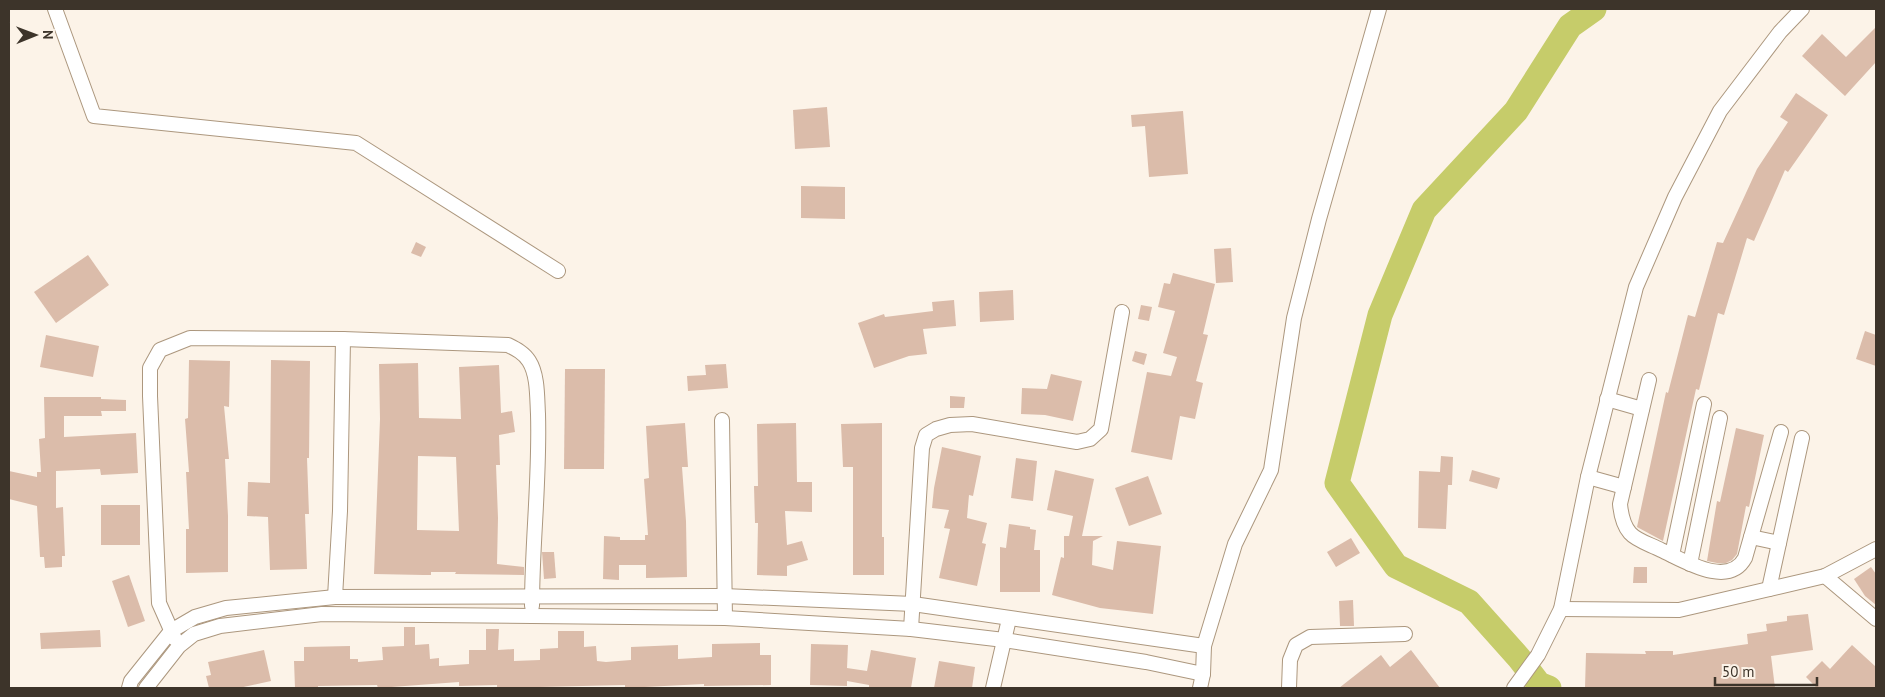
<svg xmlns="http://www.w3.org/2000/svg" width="1885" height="697" font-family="'PT Sans',sans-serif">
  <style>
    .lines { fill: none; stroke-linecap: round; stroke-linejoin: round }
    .river { stroke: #c6cc6a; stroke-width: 25 }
    .building { fill: #dbbcaa; fill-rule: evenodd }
    .minor-casing { stroke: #ac977e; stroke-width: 16 }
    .minor { stroke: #fff; stroke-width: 14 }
  </style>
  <rect width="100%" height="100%" fill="#fcf3e8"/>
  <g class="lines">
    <path class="river" d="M 1549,688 L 1539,684 L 1519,658 L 1469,602 L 1396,566 L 1337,483 L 1380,315 L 1424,210 L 1516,111 L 1570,26 L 1594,9"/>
  </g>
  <g class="building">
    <path d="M 1876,27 L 1876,62 L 1845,96 L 1802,56 L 1822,34 L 1846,57 Z"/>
    <path d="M 1796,93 L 1828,115 L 1788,172 L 1785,170 L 1754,241 L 1747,238 L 1724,315 L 1718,313 L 1699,390 L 1696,389 L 1663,541 L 1637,527 L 1666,392 L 1668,393 L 1688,315 L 1695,317 L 1717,242 L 1723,243 L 1757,169 L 1788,122 L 1780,117 Z"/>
    <path d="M 827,107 L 830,147 L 795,149 L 793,110 Z"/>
    <path d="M 1183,111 L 1188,174 L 1149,177 L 1145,126 L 1132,127 L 1131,115 Z"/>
    <path d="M 801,186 L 845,187 L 845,219 L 801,218 Z"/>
    <path d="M 416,242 L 426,247 L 421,257 L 411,253 Z"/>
    <path d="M 1231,248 L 1233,282 L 1216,283 L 1214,249 Z"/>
    <path d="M 88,255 L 109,285 L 56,323 L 34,292 Z"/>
    <path d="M 1173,273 L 1215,284 L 1203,334 L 1208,335 L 1196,381 L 1203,383 L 1195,419 L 1180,416 L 1172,460 L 1131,452 L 1147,372 L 1171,376 L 1177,357 L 1163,353 L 1175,311 L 1158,307 L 1164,283 L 1170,284 Z"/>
    <path d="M 1013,290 L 1014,320 L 980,322 L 979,292 Z"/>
    <path d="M 954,300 L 956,326 L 923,329 L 927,354 L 909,356 L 874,368 L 858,323 L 884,314 L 885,317 L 933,311 L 932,302 Z"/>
    <path d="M 1141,305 L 1152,307 L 1149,321 L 1138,319 Z"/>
    <path d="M 1865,331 L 1876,335 L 1876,366 L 1856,359 Z"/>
    <path d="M 46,335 L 99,346 L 93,377 L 40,367 Z"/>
    <path d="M 1135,351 L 1147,354 L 1144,365 L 1132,361 Z"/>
    <path d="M 189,360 L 230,361 L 229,407 L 224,406 L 229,459 L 225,459 L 228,516 L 228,572 L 186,573 L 186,529 L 189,529 L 186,472 L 189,472 L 185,419 L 188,418 Z"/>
    <path d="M 271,360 L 310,361 L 309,458 L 307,458 L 309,514 L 305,514 L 307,569 L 270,570 L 268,517 L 247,516 L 248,482 L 270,483 Z"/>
    <path d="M 418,363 L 419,418 L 461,419 L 459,367 L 499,365 L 501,413 L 512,411 L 515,432 L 499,435 L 500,465 L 496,465 L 498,518 L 497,564 L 524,567 L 524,575 L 455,574 L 456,572 L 431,572 L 431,575 L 424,575 L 374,574 L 380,419 L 379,364 ZM 418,456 L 456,457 L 459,531 L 417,530 Z"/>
    <path d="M 726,364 L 728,388 L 688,391 L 687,376 L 706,375 L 705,365 Z"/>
    <path d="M 565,369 L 605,369 L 604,469 L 564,469 Z"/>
    <path d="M 1051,374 L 1082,381 L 1073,421 L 1045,415 L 1021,414 L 1022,388 L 1047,389 Z"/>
    <path d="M 950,396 L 965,397 L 964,408 L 950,408 Z"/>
    <path d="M 44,397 L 101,397 L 101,399 L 126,400 L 126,411 L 101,411 L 102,416 L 64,416 L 64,437 L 136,433 L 138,473 L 101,475 L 100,469 L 56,471 L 56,508 L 63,507 L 65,556 L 62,556 L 62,567 L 45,568 L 44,557 L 40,557 L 37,506 L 9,499 L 9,471 L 37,477 L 37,472 L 41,472 L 39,439 L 45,438 Z"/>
    <path d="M 685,423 L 688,467 L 682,467 L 686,521 L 687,577 L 646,578 L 646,565 L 619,565 L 619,580 L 603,579 L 604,536 L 620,537 L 620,540 L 645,540 L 645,535 L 648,535 L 644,479 L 649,478 L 646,426 Z"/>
    <path d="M 796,423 L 797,482 L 812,482 L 812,512 L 785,511 L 787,545 L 802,541 L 808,560 L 787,566 L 787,576 L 757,575 L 758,523 L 755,523 L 754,486 L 758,486 L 757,424 Z"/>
    <path d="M 882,423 L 882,537 L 884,537 L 884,575 L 853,575 L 853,467 L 843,467 L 841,424 Z"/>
    <path d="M 1736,428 L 1764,435 L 1749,507 L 1746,506 L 1737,554 L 1732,560 L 1726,563 L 1717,563 L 1707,561 L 1717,501 L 1720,502 Z"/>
    <path d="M 942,447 L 981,456 L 973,496 L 969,495 L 967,518 L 987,523 L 982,543 L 986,544 L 977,586 L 939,578 L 950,529 L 944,528 L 949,510 L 932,508 L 934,488 Z"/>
    <path d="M 1441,456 L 1453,457 L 1452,485 L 1448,485 L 1446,529 L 1418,528 L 1419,471 L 1440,472 Z"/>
    <path d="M 1016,458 L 1037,461 L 1033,501 L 1011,498 Z"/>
    <path d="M 1055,470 L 1094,479 L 1082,536 L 1103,536 L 1093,541 L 1092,565 L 1113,570 L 1117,541 L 1161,546 L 1153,614 L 1100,608 L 1052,595 L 1061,557 L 1064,558 L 1064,536 L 1069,536 L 1073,516 L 1047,510 Z"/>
    <path d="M 1472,470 L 1500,478 L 1497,489 L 1469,481 Z"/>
    <path d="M 1148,476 L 1162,514 L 1129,526 L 1115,488 Z"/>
    <rect x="101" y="505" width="39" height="40"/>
    <path d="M 1009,524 L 1030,527 L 1030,529 L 1036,530 L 1034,550 L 1040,550 L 1040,592 L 1000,592 L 1000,547 L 1006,548 Z"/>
    <path d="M 1351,538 L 1360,553 L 1336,567 L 1327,552 Z"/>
    <path d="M 542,552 L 554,552 L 556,578 L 544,579 Z"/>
    <path d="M 1634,567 L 1647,567 L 1647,583 L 1633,583 Z"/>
    <path d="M 1871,567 L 1876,574 L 1876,605 L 1865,596 L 1854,579 Z"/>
    <path d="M 129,575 L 145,621 L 128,627 L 112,581 Z"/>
    <path d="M 1353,600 L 1354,626 L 1340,626 L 1339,601 Z"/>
    <path d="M 1808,614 L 1813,650 L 1771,656 L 1775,688 L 1585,688 L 1586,653 L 1646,654 L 1645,651 L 1673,651 L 1673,655 L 1748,644 L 1747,634 L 1767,631 L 1766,624 L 1787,621 L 1787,616 Z"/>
    <path d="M 404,627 L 415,627 L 415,645 L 429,644 L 430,659 L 439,658 L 439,666 L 469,664 L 469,650 L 486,650 L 486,629 L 499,629 L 498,650 L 514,649 L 514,661 L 540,660 L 540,649 L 558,648 L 558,631 L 584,631 L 584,647 L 596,646 L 597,661 L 606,662 L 631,660 L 631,647 L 678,645 L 678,659 L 712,657 L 712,644 L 760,643 L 760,655 L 771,655 L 771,685 L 704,686 L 704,684 L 625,688 L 625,685 L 497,688 L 497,685 L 459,686 L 459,682 L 378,688 L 377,685 L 318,686 L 318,688 L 295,688 L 294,661 L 304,661 L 304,647 L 350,646 L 350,659 L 358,659 L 358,662 L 383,660 L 382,647 L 404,646 Z"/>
    <path d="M 100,630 L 101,647 L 41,649 L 40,633 Z"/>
    <path d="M 811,644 L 848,645 L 847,668 L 867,671 L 871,650 L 916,658 L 911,688 L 869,688 L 869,685 L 847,681 L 847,686 L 810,685 Z"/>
    <path d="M 1852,645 L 1876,667 L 1876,688 L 1817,688 L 1806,677 L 1822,661 L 1830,669 Z"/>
    <path d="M 264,650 L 271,681 L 239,688 L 209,688 L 206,676 L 211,675 L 208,662 Z"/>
    <path d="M 1411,650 L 1440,688 L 1339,688 L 1381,655 L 1390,667 Z"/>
    <path d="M 939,661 L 975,667 L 972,688 L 934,688 Z"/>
  </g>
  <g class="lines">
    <g class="minor-casing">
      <g id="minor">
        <path d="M 55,9 L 94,116 L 356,143 L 558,271"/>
        <path d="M 1649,380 L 1620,504 C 1621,515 1623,525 1630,533 C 1637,541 1652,545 1661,550 C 1683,560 1728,589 1745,558 L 1781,432"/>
        <path d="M 1607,399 L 1642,409"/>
        <path d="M 722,420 L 725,618"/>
        <path d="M 1588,477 L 1624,487"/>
        <path d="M 1751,537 L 1779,543"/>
        <path d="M 1672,555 L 1704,404"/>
        <path d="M 1690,564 L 1720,418"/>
        <path d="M 1825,576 L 1876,619"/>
        <path d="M 1769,589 L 1802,438"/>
        <path d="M 335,597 L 340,511 L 343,339"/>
        <path d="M 1561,609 L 1679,610 L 1825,576 L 1876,549"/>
        <path d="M 911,629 L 922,448 L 926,435 L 936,429 L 950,425 L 972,424 L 1077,442 L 1090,439 L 1101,429 L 1122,312"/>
        <path d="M 175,639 L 159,603 L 150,396 L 150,368 L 160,350 L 190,338 L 343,339 L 508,345 C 516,349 524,353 529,361 C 538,375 537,398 538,414 C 540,478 532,542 532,606"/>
        <path d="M 129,688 L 131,681 L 171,631 L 195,617 L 226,608 L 335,597 L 724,596 L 913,604 L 1204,646"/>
        <path d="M 146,688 L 179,646 L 194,634 L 220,626 L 322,614 L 725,618 L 911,629 L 1004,640 L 1146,662 L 1203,674"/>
        <path d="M 993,688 L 1009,619"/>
        <path d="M 1200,688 L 1203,674 L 1204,646 L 1235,544 L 1271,470 L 1294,318 L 1319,219 L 1379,9"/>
        <path d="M 1289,688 L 1290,660 L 1296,645 L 1310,637 L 1405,634"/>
        <path d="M 1514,688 L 1538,655 L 1561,609 L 1588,477 L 1636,287 L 1675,197 L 1720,111 L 1780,32 L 1802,9"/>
      </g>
    </g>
    <use href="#minor" class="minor"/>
  </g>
  <rect width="1885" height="697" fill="none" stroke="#3d342a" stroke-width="20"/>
  <g transform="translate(35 35) rotate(89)" stroke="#fcf3e8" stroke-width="4" paint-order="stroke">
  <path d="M0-4L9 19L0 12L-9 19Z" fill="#3d342a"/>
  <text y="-8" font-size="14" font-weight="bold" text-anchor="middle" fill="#3d342a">N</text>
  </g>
  <path d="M1715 677v8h102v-8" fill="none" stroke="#3d342a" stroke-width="2.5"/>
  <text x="1722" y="677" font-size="15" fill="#3d342a" stroke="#fcf3e8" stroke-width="4" paint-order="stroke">50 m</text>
</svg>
